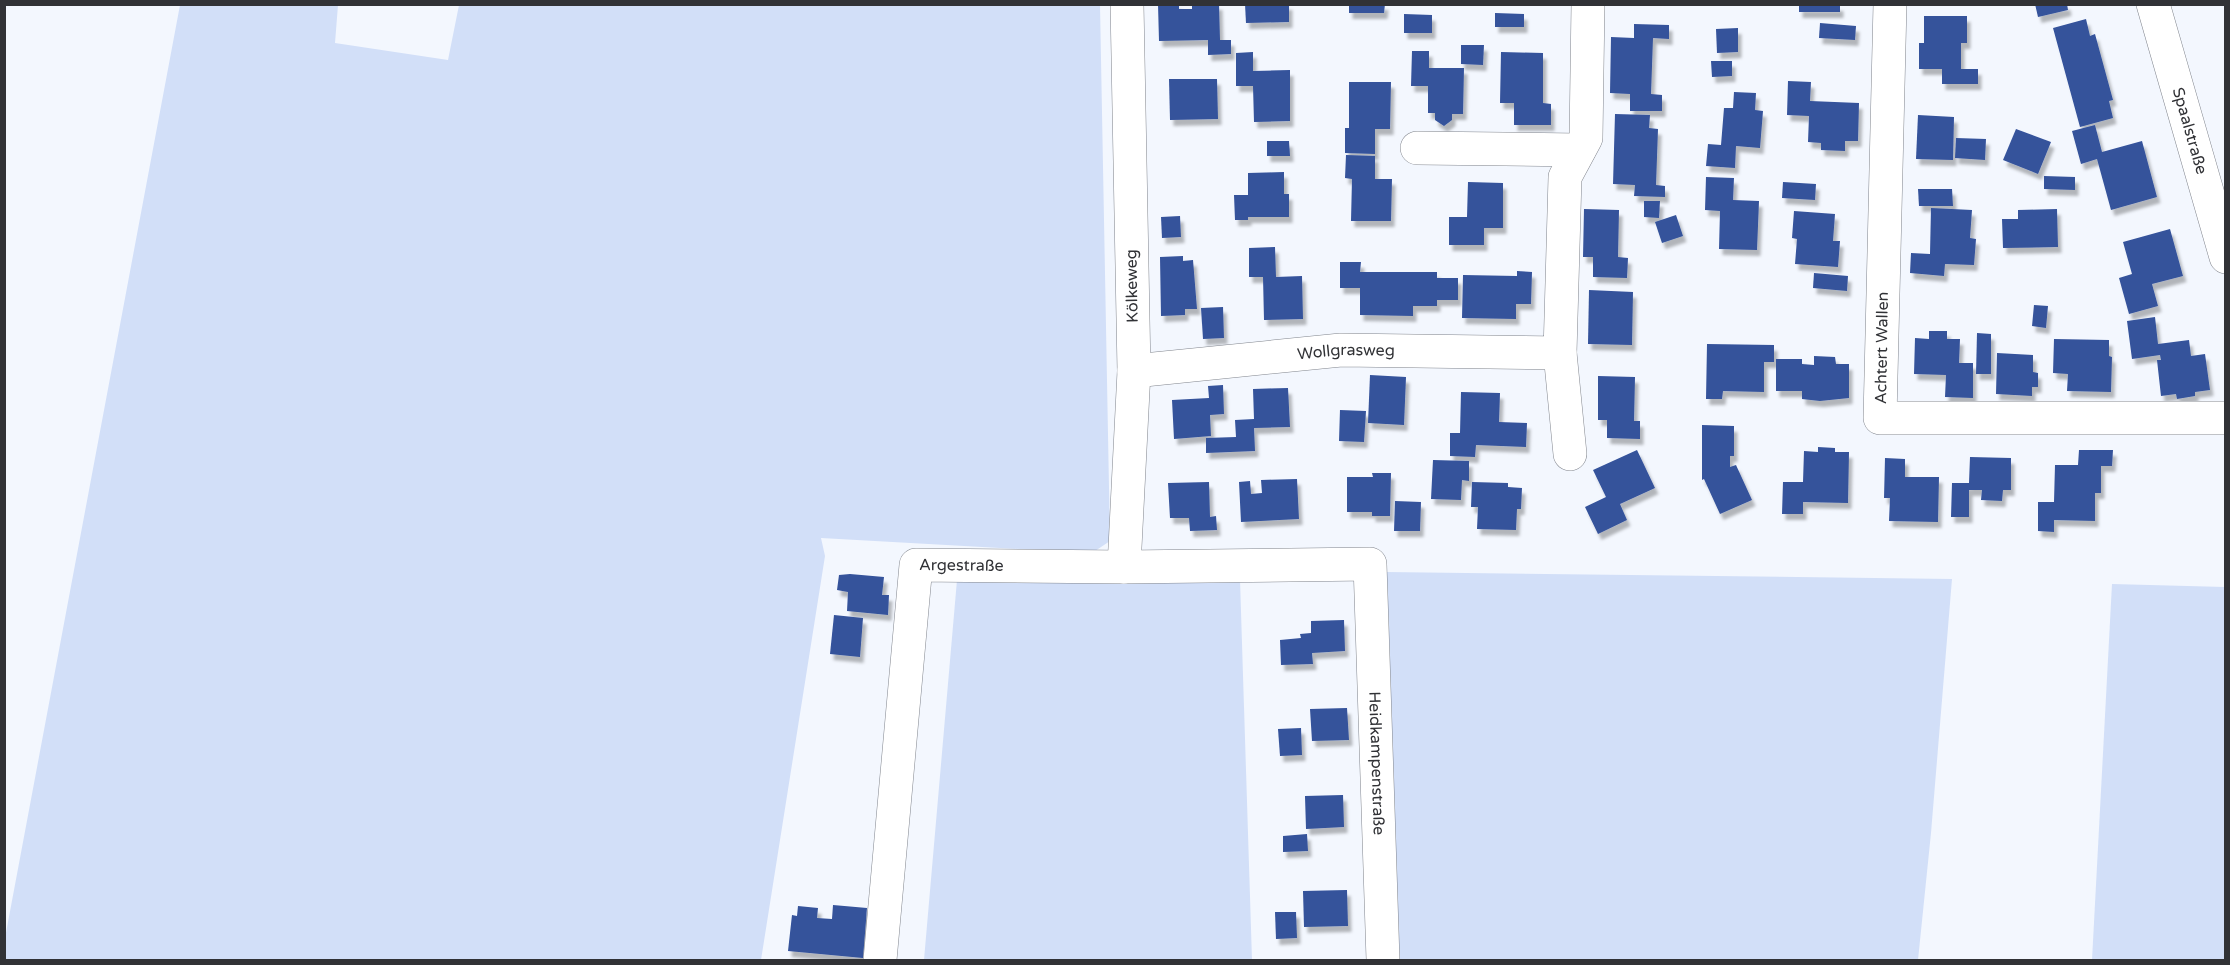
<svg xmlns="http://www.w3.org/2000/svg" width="2230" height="965" font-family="'Varela Round',sans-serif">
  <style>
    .green { fill: #d2dff8 }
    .building { fill: #34529b; filter: url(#shadow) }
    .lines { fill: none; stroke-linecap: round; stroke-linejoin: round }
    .minor-casing { stroke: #81858d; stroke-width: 34 }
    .minor { stroke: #fff; stroke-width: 33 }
    .labels { text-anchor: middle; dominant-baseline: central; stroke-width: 6; stroke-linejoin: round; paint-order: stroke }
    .street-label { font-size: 16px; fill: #313236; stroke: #fff }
  </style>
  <defs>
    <filter id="shadow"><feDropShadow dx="3.5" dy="6" stdDeviation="1.5" flood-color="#0004"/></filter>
  </defs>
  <rect width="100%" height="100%" fill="#f3f7fe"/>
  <g class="green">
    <path d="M 180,5 L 338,5 L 335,43 L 448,60 L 459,5 L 1100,5 L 1110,541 L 1092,553 L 821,538 L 825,556 L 761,960 L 4,960 L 5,938 Z"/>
    <path d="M 1386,572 L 1952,579 L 1931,833 L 1918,960 L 1396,960 Z"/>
    <path d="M 957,580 L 1240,580 L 1252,960 L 924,960 Z"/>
    <path d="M 2112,584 L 2225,587 L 2225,960 L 2092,960 Z"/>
  </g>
  <g class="building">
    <path d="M 1158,4 L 1179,4 L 1179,9 L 1192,9 L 1192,4 L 1219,4 L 1220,40 L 1231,40 L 1231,54 L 1208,55 L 1208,40 L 1159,41 Z"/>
    <path d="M 1245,4 L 1289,4 L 1289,22 L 1246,23 Z"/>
    <path d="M 1349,4 L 1385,4 L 1384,13 L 1349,13 Z"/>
    <path d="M 2035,4 L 2067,4 L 2068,10 L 2038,17 Z"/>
    <rect x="1799" y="5" width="41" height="7"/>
    <path d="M 1495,13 L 1524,14 L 1524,27 L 1495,27 Z"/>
    <path d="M 1404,14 L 1432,15 L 1432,33 L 1404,33 Z"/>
    <path d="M 1924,16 L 1967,16 L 1967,43 L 1961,43 L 1961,69 L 1978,69 L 1978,84 L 1942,84 L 1942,69 L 1919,69 L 1919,43 L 1924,43 Z"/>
    <path d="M 2086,19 L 2090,36 L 2095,34 L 2113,100 L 2109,101 L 2113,118 L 2080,127 L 2053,28 Z"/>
    <path d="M 1820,23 L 1856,26 L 1855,40 L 1819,38 Z"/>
    <path d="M 1634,24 L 1669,25 L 1669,39 L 1653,38 L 1651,94 L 1662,95 L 1662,111 L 1630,111 L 1630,94 L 1610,93 L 1611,37 L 1634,38 Z"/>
    <path d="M 1738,28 L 1738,52 L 1717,53 L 1716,29 Z"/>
    <path d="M 1461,45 L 1484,45 L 1483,65 L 1461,64 Z"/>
    <path d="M 1412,51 L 1429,51 L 1429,68 L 1464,68 L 1463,114 L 1452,114 L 1452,120 L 1444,126 L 1435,120 L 1435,113 L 1428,113 L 1428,86 L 1411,86 Z"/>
    <path d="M 1253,52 L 1253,71 L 1290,70 L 1290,121 L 1254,122 L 1253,86 L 1236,86 L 1236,53 Z"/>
    <path d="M 1501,52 L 1543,53 L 1543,103 L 1551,104 L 1551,125 L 1514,125 L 1514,103 L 1500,103 Z"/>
    <path d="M 1711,61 L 1732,61 L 1732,76 L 1712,77 Z"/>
    <path d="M 1169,79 L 1217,79 L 1218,119 L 1170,120 Z"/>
    <path d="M 1788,81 L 1811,82 L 1810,101 L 1859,103 L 1858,141 L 1845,141 L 1845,151 L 1821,150 L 1821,143 L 1808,142 L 1809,116 L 1787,115 Z"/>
    <path d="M 1349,82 L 1391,82 L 1390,129 L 1375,129 L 1375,154 L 1345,153 L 1345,128 L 1349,128 Z"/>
    <path d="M 1734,92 L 1756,93 L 1755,110 L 1763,111 L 1760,148 L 1736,146 L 1735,168 L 1706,166 L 1708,144 L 1721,145 L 1724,108 L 1733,108 Z"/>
    <path d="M 1615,114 L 1650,115 L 1649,128 L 1658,129 L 1656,185 L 1665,186 L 1665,197 L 1634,196 L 1635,185 L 1613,184 Z"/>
    <path d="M 1918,115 L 1954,117 L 1953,160 L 1916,159 Z"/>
    <path d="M 2095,125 L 2102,152 L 2142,141 L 2157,197 L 2111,210 L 2097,159 L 2081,164 L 2072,131 Z"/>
    <path d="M 2016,129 L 2051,142 L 2038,174 L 2003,160 Z"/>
    <path d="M 1956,138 L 1986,139 L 1985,160 L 1955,158 Z"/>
    <path d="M 1267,141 L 1289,141 L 1290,156 L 1267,156 Z"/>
    <path d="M 1346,155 L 1375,156 L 1375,179 L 1392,179 L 1391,221 L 1351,221 L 1352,179 L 1345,178 Z"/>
    <path d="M 1284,172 L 1284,194 L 1289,194 L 1289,217 L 1248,217 L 1248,220 L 1235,220 L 1234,195 L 1248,195 L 1248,173 Z"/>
    <path d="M 2044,176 L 2075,177 L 2075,190 L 2044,189 Z"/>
    <path d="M 1706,177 L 1734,178 L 1733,200 L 1759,201 L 1757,250 L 1719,249 L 1720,211 L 1705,210 Z"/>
    <path d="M 1468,182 L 1503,183 L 1503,228 L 1484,228 L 1484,245 L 1449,245 L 1449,217 L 1467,217 Z"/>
    <path d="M 1783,182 L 1816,184 L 1815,200 L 1782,198 Z"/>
    <path d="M 1918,189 L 1952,189 L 1953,206 L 1919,206 Z"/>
    <path d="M 1644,201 L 1660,201 L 1659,218 L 1644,217 Z"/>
    <path d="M 1931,208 L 1972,210 L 1970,238 L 1976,239 L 1974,265 L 1945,264 L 1944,276 L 1910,273 L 1911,253 L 1930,254 Z"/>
    <path d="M 1584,209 L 1619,210 L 1618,257 L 1628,258 L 1627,278 L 1593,277 L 1593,257 L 1583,257 Z"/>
    <path d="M 2057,209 L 2058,247 L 2003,248 L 2002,219 L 2018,219 L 2018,210 Z"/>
    <path d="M 1794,211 L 1835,214 L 1833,241 L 1840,241 L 1838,267 L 1795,264 L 1797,239 L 1792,238 Z"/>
    <path d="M 1676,215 L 1683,236 L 1662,243 L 1655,222 Z"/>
    <path d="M 1180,216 L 1181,237 L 1162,238 L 1161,217 Z"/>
    <path d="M 2170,229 L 2183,276 L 2152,284 L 2158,306 L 2129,314 L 2119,278 L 2132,274 L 2123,242 Z"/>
    <path d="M 1275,247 L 1276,277 L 1302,276 L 1303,319 L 1264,320 L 1263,277 L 1249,277 L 1249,248 Z"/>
    <path d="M 1183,256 L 1183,261 L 1193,260 L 1197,309 L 1185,309 L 1185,315 L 1161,316 L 1160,257 Z"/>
    <path d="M 1340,262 L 1361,262 L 1360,272 L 1437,272 L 1437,278 L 1458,278 L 1458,300 L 1437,300 L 1437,306 L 1413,306 L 1413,316 L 1360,315 L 1360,288 L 1340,288 Z"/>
    <path d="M 1517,271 L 1532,272 L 1531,304 L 1516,304 L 1516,319 L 1462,318 L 1463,275 L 1517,276 Z"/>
    <path d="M 1814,273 L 1848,276 L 1847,291 L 1813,288 Z"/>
    <path d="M 1589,290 L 1633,292 L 1632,345 L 1588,344 Z"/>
    <path d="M 2034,305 L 2048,306 L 2046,328 L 2032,326 Z"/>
    <path d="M 1223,307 L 1224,338 L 1203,339 L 1201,308 Z"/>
    <path d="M 2155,317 L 2158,344 L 2189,340 L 2191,356 L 2205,354 L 2210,390 L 2195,392 L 2195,396 L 2177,399 L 2176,394 L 2161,396 L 2157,360 L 2161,360 L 2160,355 L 2132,359 L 2127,321 Z"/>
    <path d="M 1929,331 L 1947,331 L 1947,339 L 1960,339 L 1959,363 L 1973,363 L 1973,398 L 1945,397 L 1946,375 L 1914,374 L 1915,338 L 1929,339 Z"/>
    <path d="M 1977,333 L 1991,334 L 1991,374 L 1976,374 Z"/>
    <path d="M 2054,339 L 2109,340 L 2109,356 L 2112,357 L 2111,392 L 2067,391 L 2068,374 L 2053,373 Z"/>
    <path d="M 1707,344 L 1774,345 L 1774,362 L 1764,362 L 1764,392 L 1723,391 L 1722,399 L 1706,399 Z"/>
    <path d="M 1997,353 L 2033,355 L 2033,372 L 2038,373 L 2038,387 L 2032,387 L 2032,396 L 1996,394 Z"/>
    <path d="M 1814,356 L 1835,357 L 1836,364 L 1849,364 L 1849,398 L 1820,401 L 1802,399 L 1802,391 L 1776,391 L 1776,359 L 1802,359 L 1802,364 L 1814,365 Z"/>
    <path d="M 1370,375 L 1406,377 L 1404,425 L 1368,423 Z"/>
    <path d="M 1598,376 L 1635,377 L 1634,421 L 1640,421 L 1640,439 L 1607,438 L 1607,420 L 1598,420 Z"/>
    <path d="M 1223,385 L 1224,414 L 1210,415 L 1211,436 L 1174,439 L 1172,400 L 1209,398 L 1208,386 Z"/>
    <path d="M 1288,388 L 1290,427 L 1254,428 L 1255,451 L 1206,453 L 1206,438 L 1236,437 L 1235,420 L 1254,419 L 1253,389 Z"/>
    <path d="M 1461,392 L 1500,393 L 1499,422 L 1527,423 L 1526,447 L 1476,445 L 1475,457 L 1450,456 L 1450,433 L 1460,433 Z"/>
    <path d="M 1340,410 L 1366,411 L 1364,442 L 1339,441 Z"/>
    <path d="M 1702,425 L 1734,426 L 1734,456 L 1730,456 L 1730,467 L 1736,465 L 1752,500 L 1720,514 L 1704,479 L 1702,480 Z"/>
    <path d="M 1818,447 L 1835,448 L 1835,452 L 1849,452 L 1848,503 L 1803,502 L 1803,514 L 1782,514 L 1783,482 L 1803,482 L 1804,451 L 1818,452 Z"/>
    <path d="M 1637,450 L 1655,488 L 1620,504 L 1627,520 L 1598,534 L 1585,507 L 1606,497 L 1593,470 Z"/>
    <path d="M 2079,450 L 2113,450 L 2112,466 L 2101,466 L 2101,493 L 2095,493 L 2095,521 L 2054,520 L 2054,532 L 2038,531 L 2038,502 L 2054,502 L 2055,465 L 2078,465 Z"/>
    <path d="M 1970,457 L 2011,458 L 2011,490 L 2003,490 L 2002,501 L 1981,500 L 1982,490 L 1969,490 L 1969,517 L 1951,517 L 1952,483 L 1969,483 Z"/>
    <path d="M 1885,458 L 1905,459 L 1905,477 L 1939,477 L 1938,522 L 1889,521 L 1890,498 L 1884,498 Z"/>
    <path d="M 1433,460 L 1469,461 L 1469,481 L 1462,480 L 1461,500 L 1431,499 Z"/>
    <path d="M 1372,473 L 1391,473 L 1390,516 L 1372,516 L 1372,512 L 1347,512 L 1347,477 L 1373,477 Z"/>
    <path d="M 1297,479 L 1299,519 L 1241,522 L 1239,482 L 1250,481 L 1251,494 L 1262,493 L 1261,480 Z"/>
    <path d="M 1209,482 L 1210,517 L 1216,516 L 1217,530 L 1190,531 L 1189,518 L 1170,518 L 1168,483 Z"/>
    <path d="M 1472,482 L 1508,483 L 1508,487 L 1522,488 L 1521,509 L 1517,509 L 1516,530 L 1477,529 L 1478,507 L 1471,507 Z"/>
    <path d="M 1395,501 L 1421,502 L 1420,531 L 1394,531 Z"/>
    <path d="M 850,574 L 884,577 L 882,595 L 889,595 L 888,615 L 847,611 L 848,592 L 837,590 L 839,575 Z"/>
    <path d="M 834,615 L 863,618 L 860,657 L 830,654 Z"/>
    <path d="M 1344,620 L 1345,651 L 1312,653 L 1313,664 L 1281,665 L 1280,640 L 1301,638 L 1300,634 L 1311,633 L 1311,621 Z"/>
    <path d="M 1347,708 L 1349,740 L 1312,741 L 1310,709 Z"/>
    <path d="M 1301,728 L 1302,755 L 1280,756 L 1278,729 Z"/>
    <path d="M 1343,795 L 1344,827 L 1306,829 L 1305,796 Z"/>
    <path d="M 1307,834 L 1308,851 L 1283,852 L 1283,836 Z"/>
    <path d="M 1347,890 L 1348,926 L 1304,927 L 1303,891 Z"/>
    <path d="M 833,905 L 867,908 L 863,958 L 788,951 L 792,915 L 797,916 L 798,906 L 818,908 L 817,918 L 832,919 Z"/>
    <path d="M 1275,912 L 1296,912 L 1297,938 L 1276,939 Z"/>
  </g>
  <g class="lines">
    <g class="minor-casing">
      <g id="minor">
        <path d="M 1890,4 L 1880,418 L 2226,418"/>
        <path id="s1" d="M 2153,4 L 2226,257"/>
        <path d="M 1417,148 L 1579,150"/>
        <path d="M 1560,353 L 1570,454"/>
        <path id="s2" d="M 1134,371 L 1341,350 L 1560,353 L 1565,177 L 1586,138 L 1588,4"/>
        <path d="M 1124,567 L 1134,371 L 1127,4"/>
        <path id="s3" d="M 880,960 L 916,565 L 1124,567 L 1370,564 L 1383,960"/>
      </g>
    </g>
    <use href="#minor" class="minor"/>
  </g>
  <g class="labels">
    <g class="street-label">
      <text stroke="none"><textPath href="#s1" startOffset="132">Spaalstraße</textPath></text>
      <text transform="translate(1132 286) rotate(-91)">Kölkeweg</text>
      <text transform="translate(1882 348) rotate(-89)">Achtert Wallen</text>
      <text stroke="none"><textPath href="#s2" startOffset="213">Wollgrasweg</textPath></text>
      <text stroke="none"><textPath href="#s3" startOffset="442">Argestraße</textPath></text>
      <text stroke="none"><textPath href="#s3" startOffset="1050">Heidkampenstraße</textPath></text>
    </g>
  </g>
  <rect width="2230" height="965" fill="none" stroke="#313236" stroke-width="12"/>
</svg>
